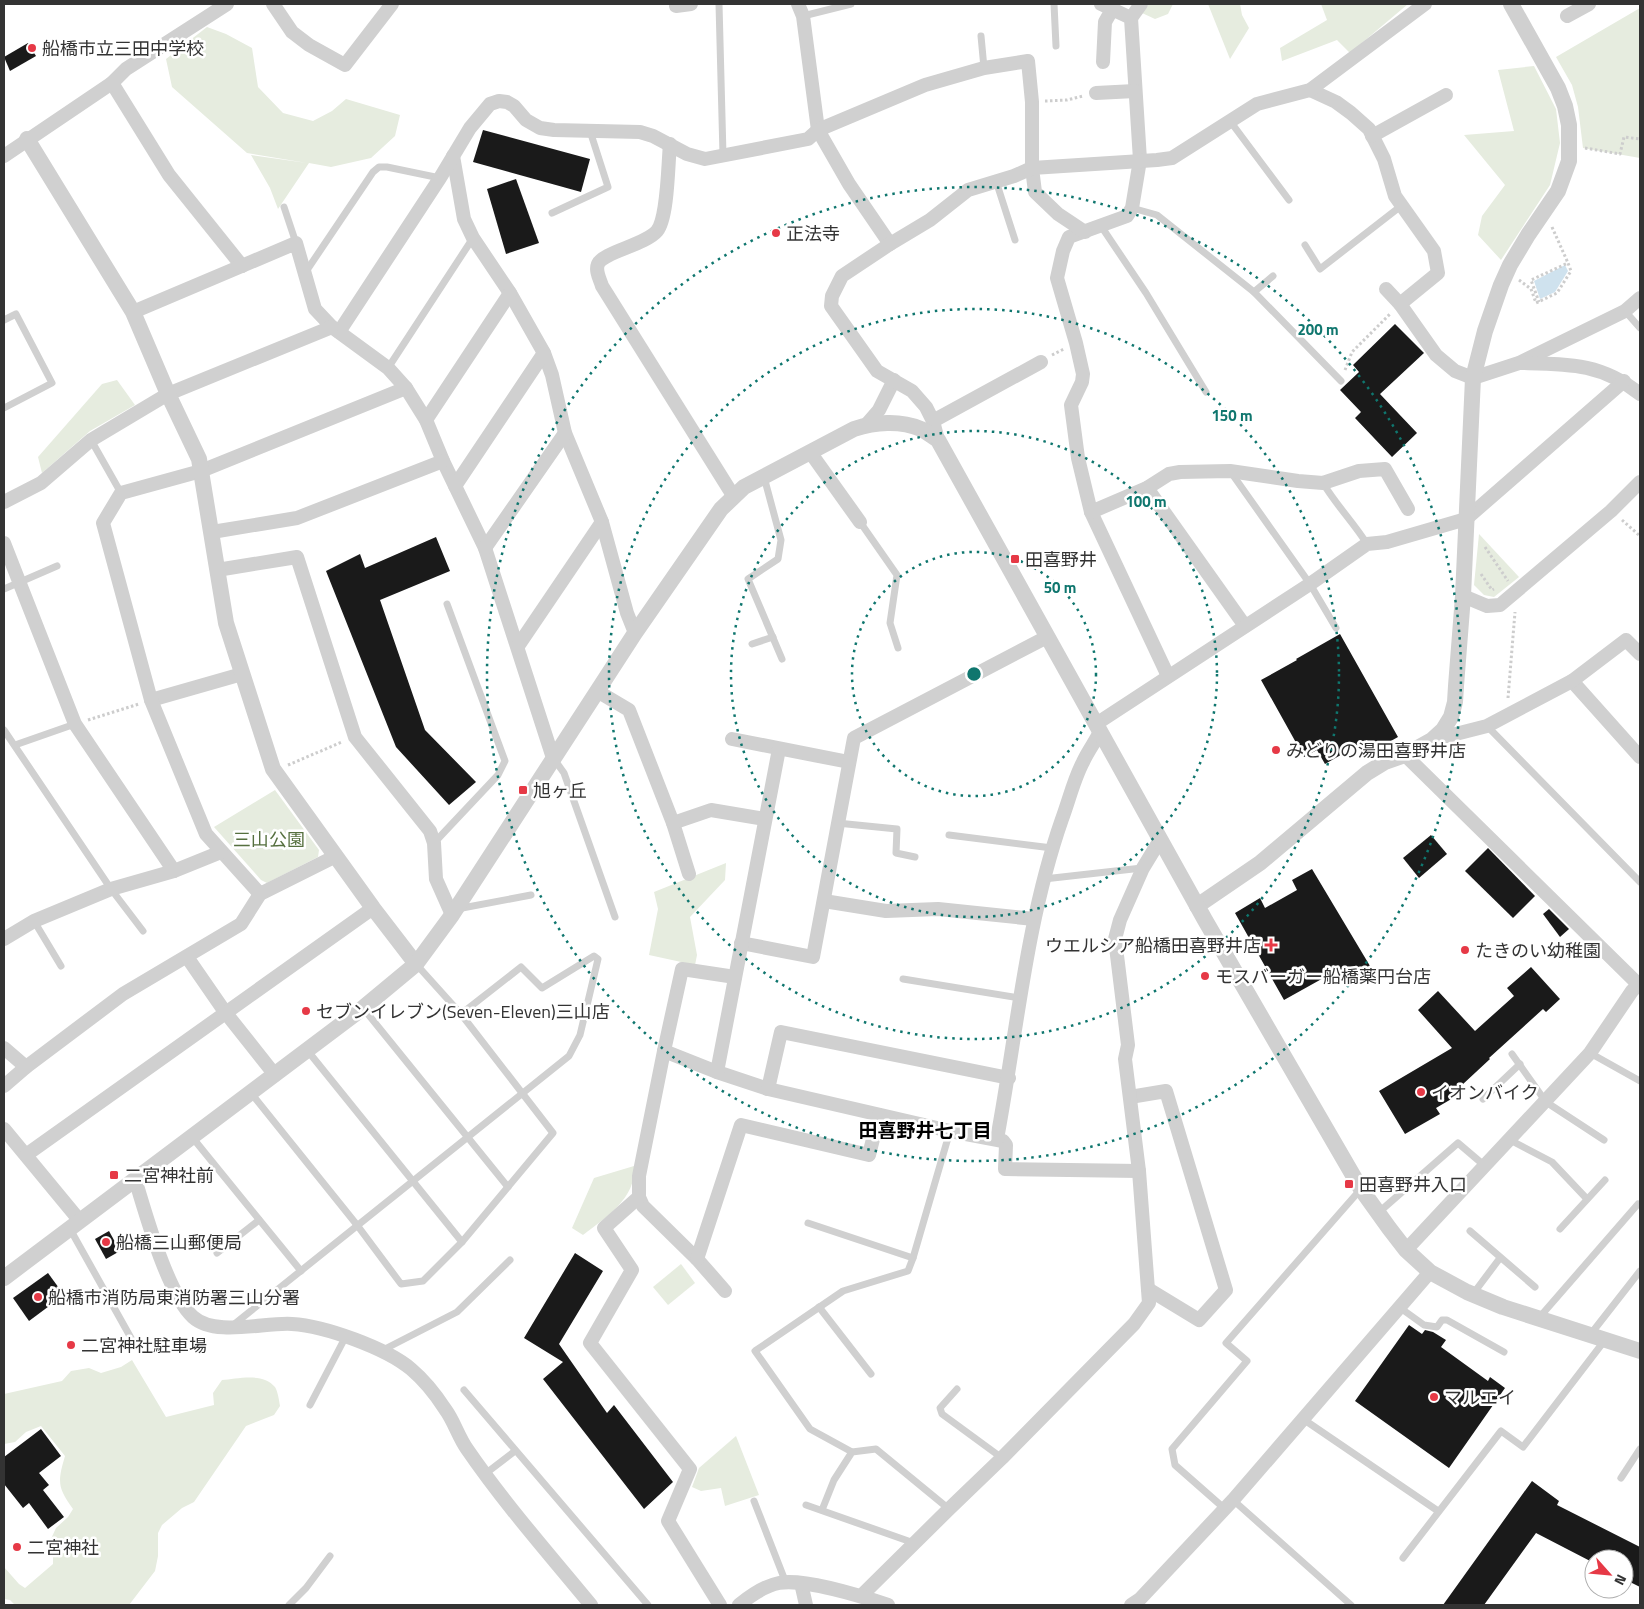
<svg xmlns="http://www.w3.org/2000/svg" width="1644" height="1609" font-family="'Titillium Web','Noto Sans JP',sans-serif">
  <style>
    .green { fill: #e6ecdf }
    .water { fill: #cfe2ee }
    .building { fill: #1a1a1a }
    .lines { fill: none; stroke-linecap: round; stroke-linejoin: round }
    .path { stroke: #cdcdcd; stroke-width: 3; stroke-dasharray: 2.5 2.5; stroke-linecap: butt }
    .service { stroke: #d0d0d0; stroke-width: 7 }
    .minor { stroke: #d0d0d0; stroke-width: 14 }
    .tertiary { stroke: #d0d0d0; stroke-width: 16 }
    .ring { fill: none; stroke: #0f766e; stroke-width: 2.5; stroke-dasharray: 2.5 5 }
    .poi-dot { fill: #e63946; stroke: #fff; stroke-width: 2 }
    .labels { text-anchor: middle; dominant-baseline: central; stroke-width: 5; stroke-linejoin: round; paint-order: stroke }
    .poi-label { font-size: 18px; fill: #333; stroke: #fff; text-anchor: start }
    .park-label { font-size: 18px; fill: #56703f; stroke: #fff }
    .neighbourhood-label { font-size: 19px; font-weight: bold; fill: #000; stroke: #fff }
    .centre { fill: #0f766e; stroke: #fff; stroke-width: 2.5 }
    .ring-label { font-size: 15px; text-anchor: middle; font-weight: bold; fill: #0f766e; stroke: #fff; stroke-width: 5; stroke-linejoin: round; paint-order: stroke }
  </style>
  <rect width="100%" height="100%" fill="#fff"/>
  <g class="green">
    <path d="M 1149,4 L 1173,4 L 1168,14 L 1155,19 L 1142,13 Z"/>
    <path d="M 1208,4 L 1240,4 L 1242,15 L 1249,28 L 1230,59 Z"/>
    <path d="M 1321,4 L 1408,4 L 1350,53 L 1337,40 L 1282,61 L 1280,48 L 1327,20 Z"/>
    <path d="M 1640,8 L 1640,158 L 1583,148 L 1578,107 L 1572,85 L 1556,57 Z"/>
    <path d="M 207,27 L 226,34 L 252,48 L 258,87 L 283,113 L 313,121 L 332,111 L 346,99 L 400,115 L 395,136 L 371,158 L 331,167 L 309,163 L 278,209 L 270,188 L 251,155 L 307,163 L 247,153 L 172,87 L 166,59 Z"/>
    <path d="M 1534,66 L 1556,109 L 1560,143 L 1550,185 L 1501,260 L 1478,235 L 1482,216 L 1505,185 L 1464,135 L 1514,131 L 1498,70 Z"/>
    <path d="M 117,380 L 135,405 L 90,431 L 42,473 L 38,457 L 102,384 Z"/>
    <path d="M 1479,534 L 1519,577 L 1494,597 L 1484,595 L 1474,585 Z"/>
    <path d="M 275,790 L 319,850 L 318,857 L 267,883 L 261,880 L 214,827 Z"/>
    <path d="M 726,863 L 725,880 L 690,917 L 697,955 L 695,965 L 649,955 L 658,909 L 654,892 Z"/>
    <path d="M 634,1166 C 637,1198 605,1218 583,1235 L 572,1228 L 594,1178 Z"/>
    <path d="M 681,1264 L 695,1283 L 668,1305 L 653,1287 Z"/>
    <path d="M 132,1360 L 166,1417 L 214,1405 L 213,1393 L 222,1380 C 237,1379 263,1372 275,1387 C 278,1392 279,1400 280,1406 L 274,1415 L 246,1426 L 194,1502 L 182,1508 L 162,1525 L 158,1533 L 158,1556 L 155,1571 L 129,1605 L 15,1605 L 10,1600 L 4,1599 L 4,1567 L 19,1584 L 25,1588 L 53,1564 L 53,1554 L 50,1541 L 56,1528 L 68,1517 L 73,1509 C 58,1488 57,1483 65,1456 L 41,1426 L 26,1432 L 15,1442 L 4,1444 L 4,1394 L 62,1381 L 71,1371 L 89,1368 L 101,1373 L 121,1367 Z"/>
    <path d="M 736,1436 L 759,1495 L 725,1506 L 721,1488 L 701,1491 L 692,1487 L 699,1468 Z"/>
  </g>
  <path class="water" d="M 1565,265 L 1568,271 L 1555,292 L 1540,299 L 1534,281 Z"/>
  <g class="building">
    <path d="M 28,43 L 36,56 L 10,71 L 4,57 Z"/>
    <path d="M 483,130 L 590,159 L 581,192 L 473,162 Z"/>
    <path d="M 516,179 L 539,243 L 506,254 L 487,189 Z"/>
    <path d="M 1395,324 L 1424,353 L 1380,394 L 1417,433 L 1392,457 L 1355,418 L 1361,412 L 1340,390 L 1359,372 L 1353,365 Z"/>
    <path d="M 436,537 L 450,571 L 380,600 L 425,730 L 476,782 L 449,805 L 396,747 L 326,571 L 360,554 L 365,568 Z"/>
    <path d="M 1340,634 L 1398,737 L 1373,751 L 1367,740 L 1325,764 L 1317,750 L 1304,757 L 1261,680 L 1297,660 L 1296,659 Z"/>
    <path d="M 1431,835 L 1447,854 L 1419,878 L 1403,858 Z"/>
    <path d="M 1488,848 L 1535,896 L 1513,918 L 1465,871 Z"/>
    <path d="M 1312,869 L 1373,971 L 1363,979 L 1355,967 L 1339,977 L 1336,971 L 1284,1000 L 1235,913 L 1260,898 L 1265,908 L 1297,890 L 1292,880 Z"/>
    <path d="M 1549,909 L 1569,929 L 1560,937 L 1543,914 Z"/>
    <path d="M 1531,967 L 1560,999 L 1546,1012 L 1543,1009 L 1489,1058 L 1490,1059 L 1462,1085 L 1465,1091 L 1436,1108 L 1440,1114 L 1405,1134 L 1379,1091 L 1452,1048 L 1418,1010 L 1438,991 L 1475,1031 L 1514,996 L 1507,988 Z"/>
    <path d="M 109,1231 L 120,1251 L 106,1259 L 95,1239 Z"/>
    <path d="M 575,1253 L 603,1271 L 559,1344 L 607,1413 L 614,1405 L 673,1482 L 644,1509 L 543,1379 L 563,1362 L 524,1338 Z"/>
    <path d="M 48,1273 L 64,1295 L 29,1321 L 13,1298 Z"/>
    <path d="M 1409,1325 L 1422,1334 L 1425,1330 L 1433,1332 L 1446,1340 L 1441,1347 L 1488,1381 L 1490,1377 L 1505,1388 L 1449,1468 L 1355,1401 Z"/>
    <path d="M 41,1429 L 61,1456 L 39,1473 L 49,1485 L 43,1490 L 64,1517 L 48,1529 L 29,1503 L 23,1508 L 4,1484 L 4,1457 Z"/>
    <path d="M 1532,1481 L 1559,1501 L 1557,1505 L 1640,1547 L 1640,1587 L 1624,1579 L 1624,1559 L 1594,1559 L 1594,1563 L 1536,1533 L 1484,1605 L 1443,1605 Z"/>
  </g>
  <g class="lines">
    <g class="path">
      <path d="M 1045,101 L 1067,100 L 1083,96"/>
      <path d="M 1585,148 L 1620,154 L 1624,137 L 1640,139"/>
      <path d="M 1552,227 L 1568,263"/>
      <path d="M 1519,280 L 1531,289 L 1536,303 L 1557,293 L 1571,271 L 1568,263 L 1531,280 L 1539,302"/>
      <path d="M 1052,355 L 1064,349"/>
      <path d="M 1345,370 L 1352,352 L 1391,313"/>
      <path d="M 1622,520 L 1640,536"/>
      <path d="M 1485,547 L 1508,581"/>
      <path d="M 1481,574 L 1492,590 L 1494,589"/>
      <path d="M 1508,698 L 1515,612"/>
      <path d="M 88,720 L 139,704"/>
      <path d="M 288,765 L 342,742"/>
    </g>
    <g class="service">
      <path d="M 719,4 L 723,155"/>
      <path d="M 1054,4 L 1056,46"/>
      <path d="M 803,16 L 851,4"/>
      <path d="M 981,36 L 984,68"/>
      <path d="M 1230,121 L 1289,200"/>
      <path d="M 996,181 L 1015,240"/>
      <path d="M 284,207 L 296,243"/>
      <path d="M 1132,208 L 1157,215 L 1254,292 L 1341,381"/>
      <path d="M 552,213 L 608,187 L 590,131"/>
      <path d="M 1101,226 L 1146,293 L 1206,392"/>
      <path d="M 1305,245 L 1320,269 L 1401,206"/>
      <path d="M 305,273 L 373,172 L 379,167 L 387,167 L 440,178"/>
      <path d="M 1254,292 L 1273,276"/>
      <path d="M 1625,311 L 1640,328"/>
      <path d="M 4,320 L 16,314 L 52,383 L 4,408"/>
      <path d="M 388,368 L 473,238"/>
      <path d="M 91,440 L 121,493"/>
      <path d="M 1230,471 L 1310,584 L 1336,628"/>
      <path d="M 764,477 L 781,540 L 778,559 L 748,579 L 782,659"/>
      <path d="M 1323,483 C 1336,505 1354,523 1367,544"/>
      <path d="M 860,522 L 897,575 L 890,623 L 898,648"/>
      <path d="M 4,589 L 57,566"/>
      <path d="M 752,644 L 773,637"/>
      <path d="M 1487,726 L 1640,882"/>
      <path d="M 4,730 L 111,889 L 143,931"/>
      <path d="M 15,745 L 75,724"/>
      <path d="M 554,759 L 564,773 L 615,917"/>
      <path d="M 837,823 L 897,829 L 896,853 L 915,857"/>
      <path d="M 949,835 L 1052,848"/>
      <path d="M 434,843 L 498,775 L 505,761 L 447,604"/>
      <path d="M 1044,879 L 1142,868"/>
      <path d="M 457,909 L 531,895"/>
      <path d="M 34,921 L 61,966"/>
      <path d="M 903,979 L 1020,998"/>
      <path d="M 363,1008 L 508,1187"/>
      <path d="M 307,1050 L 462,1242"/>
      <path d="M 1590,1053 L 1640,1081"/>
      <path d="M 1512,1054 L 1546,1102 L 1604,1140"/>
      <path d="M 251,1093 L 357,1225 L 401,1284 L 423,1281 L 462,1242 L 553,1133 L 461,1014 L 416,964"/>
      <path d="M 1483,1099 L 1520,1064"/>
      <path d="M 192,1137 L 301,1271"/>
      <path d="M 1510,1140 L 1552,1162 L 1587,1199"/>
      <path d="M 1378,1213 L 1458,1143 L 1485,1166"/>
      <path d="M 808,1223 L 913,1258"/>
      <path d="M 70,1229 L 131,1338"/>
      <path d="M 1560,1229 L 1605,1180"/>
      <path d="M 1470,1231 L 1535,1287"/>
      <path d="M 217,1253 L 259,1220"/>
      <path d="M 1473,1294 L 1500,1258"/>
      <path d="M 819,1307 L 871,1374"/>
      <path d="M 1399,1307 L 1424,1325 L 1437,1327 L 1442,1320 L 1447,1320 L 1504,1352"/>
      <path d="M 1538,1319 L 1638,1204"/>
      <path d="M 232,1326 L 569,1056 L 580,1035 L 598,959 L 594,956 L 542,988 L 521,967 L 461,1014"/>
      <path d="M 1590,1335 L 1640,1271"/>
      <path d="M 381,1351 L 457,1312 L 510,1260"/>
      <path d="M 957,1389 L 940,1408 L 942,1414 L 1002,1458"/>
      <path d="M 464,1390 L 648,1605"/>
      <path d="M 310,1405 L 346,1336"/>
      <path d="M 1303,1419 L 1438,1511"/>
      <path d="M 852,1452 L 810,1429 L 755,1351 L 843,1291 L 908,1271 L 913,1258 L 950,1131"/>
      <path d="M 485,1474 L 515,1451"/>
      <path d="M 1621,1478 L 1640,1449"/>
      <path d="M 1233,1500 L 1351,1605"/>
      <path d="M 754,1501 L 786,1583"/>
      <path d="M 806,1505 L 914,1543"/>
      <path d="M 1225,1509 L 1175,1465 L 1172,1449 L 1247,1361 L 1226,1343 L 1360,1190"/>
      <path d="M 822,1510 L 834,1480 L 852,1452 L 876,1449 L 949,1509"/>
      <path d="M 1403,1558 L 1501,1431 L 1523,1447 L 1605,1340"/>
      <path d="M 289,1605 L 306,1588 L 330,1556"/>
    </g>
    <g class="minor">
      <path d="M 273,4 L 292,32 L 309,45 L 345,65 L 392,4"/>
      <path d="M 798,4 L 803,16 L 818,130 L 849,184 L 890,244"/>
      <path d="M 1101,4 L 1131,18 L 1140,160 L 1132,208 L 1127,216 L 1069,237 L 1063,251 L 1057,278 L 1076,343 L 1083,374 L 1082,382 L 1071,405 L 1078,458 L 1091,512 L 1168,676"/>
      <path d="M 676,6 L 691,4"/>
      <path d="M 1567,16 L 1589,4"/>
      <path d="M 1131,18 L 1141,4"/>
      <path d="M 1103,62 L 1105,22 L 1113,8"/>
      <path d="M 112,83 L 169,175 L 242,266"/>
      <path d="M 1310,90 L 1336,102 L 1351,113 L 1369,129 L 1384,159 L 1395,196 L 1434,251 L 1438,273 L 1400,304"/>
      <path d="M 1096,93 L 1135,91"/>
      <path d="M 1372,136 L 1446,95"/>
      <path d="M 670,144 C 668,163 668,218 657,231 C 645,245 603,252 598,264 C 595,271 600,279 602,286 L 734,497"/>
      <path d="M 4,156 L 112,83 L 126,69 L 227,4"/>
      <path d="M 453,156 L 464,219 L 473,238 L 510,293 L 544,353 L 552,375 L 565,433 L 602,522 L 627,613 L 635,633"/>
      <path d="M 1386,289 L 1400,304 L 1436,355 L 1455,371 L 1473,378 L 1519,363 L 1625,311 L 1640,298"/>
      <path d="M 133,312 L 296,243 L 315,309 L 332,327 L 388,368 L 406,388 L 426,420 L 443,461 L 485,548 L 553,758"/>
      <path d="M 339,332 L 440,178 L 470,128 L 490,104 L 499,101 L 507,102 L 514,106 L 526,120 L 540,128 L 554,130 L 640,132 L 653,136 L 687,154 L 705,159 L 808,139 L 818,130 L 925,85 L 984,68 L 1028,61 L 1032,102 L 1032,168 L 1035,192 L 1058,214 L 1085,232"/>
      <path d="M 1521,363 C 1569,364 1601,363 1640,394"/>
      <path d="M 426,420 L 510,293"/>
      <path d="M 933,421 L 1041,362"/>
      <path d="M 866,425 L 879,410 L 894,380"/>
      <path d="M 938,440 L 933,421 L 926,407 L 912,391 L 877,371 L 831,306 L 832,296 L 842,276 L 890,244 L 930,220 L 968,190 L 1014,176 L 1032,168 L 1157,160 L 1172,158 L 1257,104 L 1310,90 L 1425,4"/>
      <path d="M 810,452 L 860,522"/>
      <path d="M 455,486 L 544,353"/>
      <path d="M 1147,488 L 1245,626"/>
      <path d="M 4,502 L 41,483 L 91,440 L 168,394 L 332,327"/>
      <path d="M 1091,512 L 1147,488 L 1169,474 L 1180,472 L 1230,471 L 1298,481 L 1323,483 L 1359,471 L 1385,469 L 1408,509"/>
      <path d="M 212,532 L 297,518 L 443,461"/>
      <path d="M 4,543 L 75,724 L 174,871"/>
      <path d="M 485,548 L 565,433"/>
      <path d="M 217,570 L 297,557 L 355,737 L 430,831 L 434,843 L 436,879 L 452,915"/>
      <path d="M 1463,596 L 1487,606 L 1500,605 L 1611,511 L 1640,482"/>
      <path d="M 518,646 L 602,522"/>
      <path d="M 1572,681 L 1640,757"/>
      <path d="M 597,691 L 629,710 L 673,823 L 689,874"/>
      <path d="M 151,700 L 242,674"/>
      <path d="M 1096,724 L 1310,584 L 1367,544 L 1387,542 L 1466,519 L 1624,381"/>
      <path d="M 732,739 L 849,762"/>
      <path d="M 1432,740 L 1487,726 L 1572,681 L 1626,640 L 1640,654"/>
      <path d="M 1405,755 L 1639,985"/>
      <path d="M 673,823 L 711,810 L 765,819"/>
      <path d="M 260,894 L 206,834 L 151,700 L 103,523 L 121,493 L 201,471 L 406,388"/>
      <path d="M 824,901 L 886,911 L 938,909 L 1034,919"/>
      <path d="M 4,939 L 34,921 L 111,889 L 174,871 L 221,852"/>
      <path d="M 741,943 L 813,957 L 854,738 L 1047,637"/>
      <path d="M 187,957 L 225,1012 L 275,1075"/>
      <path d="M 4,1048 L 26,1067"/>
      <path d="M 664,1051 L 717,1072 L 768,1089 L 950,1131 L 1003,1141 L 1006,1145 L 1005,1169 L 1139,1171"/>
      <path d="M 717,1072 L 779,749"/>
      <path d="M 4,1086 L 26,1067 L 123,994 L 241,924 L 260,894 L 336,856"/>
      <path d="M 768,1089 L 781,1032 L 1009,1078"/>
      <path d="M 1130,1097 L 1166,1091 L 1226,1290 L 1199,1320 L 1148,1289"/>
      <path d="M 4,1129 L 80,1221"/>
      <path d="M 997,1139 C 1017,1032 1026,922 1062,819 C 1069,800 1074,779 1083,762 C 1088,751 1095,742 1100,732"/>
      <path d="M 26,1155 L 373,908"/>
      <path d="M 135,1179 C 146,1214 167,1293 193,1317 C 215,1337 265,1322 292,1324 C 325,1326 386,1348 411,1369 C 424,1380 436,1395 445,1409 C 454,1421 458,1436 467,1449 C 504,1503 549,1554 591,1605"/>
      <path d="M 639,1197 L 643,1206 L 697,1259 L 725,1291"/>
      <path d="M 1406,1250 L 1590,1053 L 1632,991 L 1640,983"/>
      <path d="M 697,1259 L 741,1125 L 869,1155 L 879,1115"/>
      <path d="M 801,1583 L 806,1605"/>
      <path d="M 861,1596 L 949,1509 L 1002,1458 L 1134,1324 L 1149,1303 L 1139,1171 L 1125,1059 L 1128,1045 L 1115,939 L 1120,920 L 1143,868 L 1160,840"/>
      <path d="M 720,1605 L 668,1521 L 690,1469 L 590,1343 L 632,1270 L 604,1228 L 639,1197 L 639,1176 L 664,1051 L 682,969 L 735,977"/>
      <path d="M 739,1605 C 750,1596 764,1586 779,1583 C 803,1578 864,1597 888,1605"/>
      <path d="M 1131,1605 L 1140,1599 L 1233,1500 L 1430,1272"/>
    </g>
    <g class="tertiary">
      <path d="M 27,139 L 133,312 L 168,394 L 199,459 L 226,623 L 273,769 L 373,908 L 416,964"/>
      <path d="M 1197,906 L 1260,863 L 1367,773 L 1385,762 L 1405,755 L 1432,740 L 1443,730 L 1451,717 L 1455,702 L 1456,686 L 1463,596 L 1473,378 L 1485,331 L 1501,285 L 1510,265 L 1528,235 L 1558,191 L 1569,161 L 1569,125 L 1565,106 L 1558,88 L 1511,4"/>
      <path d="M 4,1278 L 363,1008 L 416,964 L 452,915 L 635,633 L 721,509 L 744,487 L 854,429 C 875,422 900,420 921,429 C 927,432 933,437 938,440 L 1205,920 L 1361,1189 L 1389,1228 L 1406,1250 L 1430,1272 L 1467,1292 L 1503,1307 L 1640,1351"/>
    </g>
  </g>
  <g class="ring">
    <circle cx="974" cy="674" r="122"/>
    <circle cx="974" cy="674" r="243"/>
    <circle cx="974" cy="674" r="365"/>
    <circle cx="974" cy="674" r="487"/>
  </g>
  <g class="poi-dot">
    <circle cx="32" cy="48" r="5"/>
    <circle cx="776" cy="233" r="5"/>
    <rect x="1010" y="554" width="10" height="10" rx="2.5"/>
    <circle cx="1276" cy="750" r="5"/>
    <rect x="518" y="785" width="10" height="10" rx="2.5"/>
    <path d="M1268.5 937.5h5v5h5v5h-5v5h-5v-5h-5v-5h5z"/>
    <circle cx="1465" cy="950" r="5"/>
    <circle cx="1205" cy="976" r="5"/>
    <circle cx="306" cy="1011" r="5"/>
    <circle cx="1421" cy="1092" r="5"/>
    <rect x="109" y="1170" width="10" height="10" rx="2.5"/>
    <rect x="1344" y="1179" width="10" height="10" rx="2.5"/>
    <circle cx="106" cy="1242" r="5"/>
    <circle cx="38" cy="1297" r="5"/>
    <circle cx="71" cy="1345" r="5"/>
    <circle cx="1434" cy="1397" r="5"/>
    <circle cx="17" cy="1547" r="5"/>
  </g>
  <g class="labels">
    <g class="poi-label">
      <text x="42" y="48">船橋市立三田中学校</text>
      <text x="786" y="233">正法寺</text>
      <text x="1025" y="559">田喜野井</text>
      <text x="1286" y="750">みどりの湯田喜野井店</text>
      <text x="533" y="790">旭ヶ丘</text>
      <text x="1261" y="945" text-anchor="end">ウエルシア船橋田喜野井店</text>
      <text x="1475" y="950">たきのい幼稚園</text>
      <text x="1215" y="976">モスバーガー船橋薬円台店</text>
      <text x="316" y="1011">セブンイレブン(Seven-Eleven)三山店</text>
      <text x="1431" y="1092">イオンバイク</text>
      <text x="124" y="1175">二宮神社前</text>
      <text x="1359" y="1184">田喜野井入口</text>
      <text x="116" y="1242">船橋三山郵便局</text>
      <text x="48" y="1297">船橋市消防局東消防署三山分署</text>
      <text x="81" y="1345">二宮神社駐車場</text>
      <text x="1444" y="1397">マルエイ</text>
      <text x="27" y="1547">二宮神社</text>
    </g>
    <g class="park-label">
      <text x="269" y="839">三山公園</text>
    </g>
    <g class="neighbourhood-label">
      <text x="925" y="1129">田喜野井七丁目</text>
    </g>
  </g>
  <circle cx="974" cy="674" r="8" class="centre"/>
  <g class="ring-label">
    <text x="1318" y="335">200 m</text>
    <text x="1232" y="421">150 m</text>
    <text x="1146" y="507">100 m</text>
    <text x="1060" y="593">50 m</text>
  </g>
  <rect width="1644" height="1609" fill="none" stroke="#333333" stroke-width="10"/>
  <g transform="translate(1609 1574) rotate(117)"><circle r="24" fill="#ffffff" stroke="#adadad"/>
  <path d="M0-4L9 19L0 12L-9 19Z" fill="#e63946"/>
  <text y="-8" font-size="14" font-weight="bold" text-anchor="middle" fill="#333333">N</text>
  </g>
</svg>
